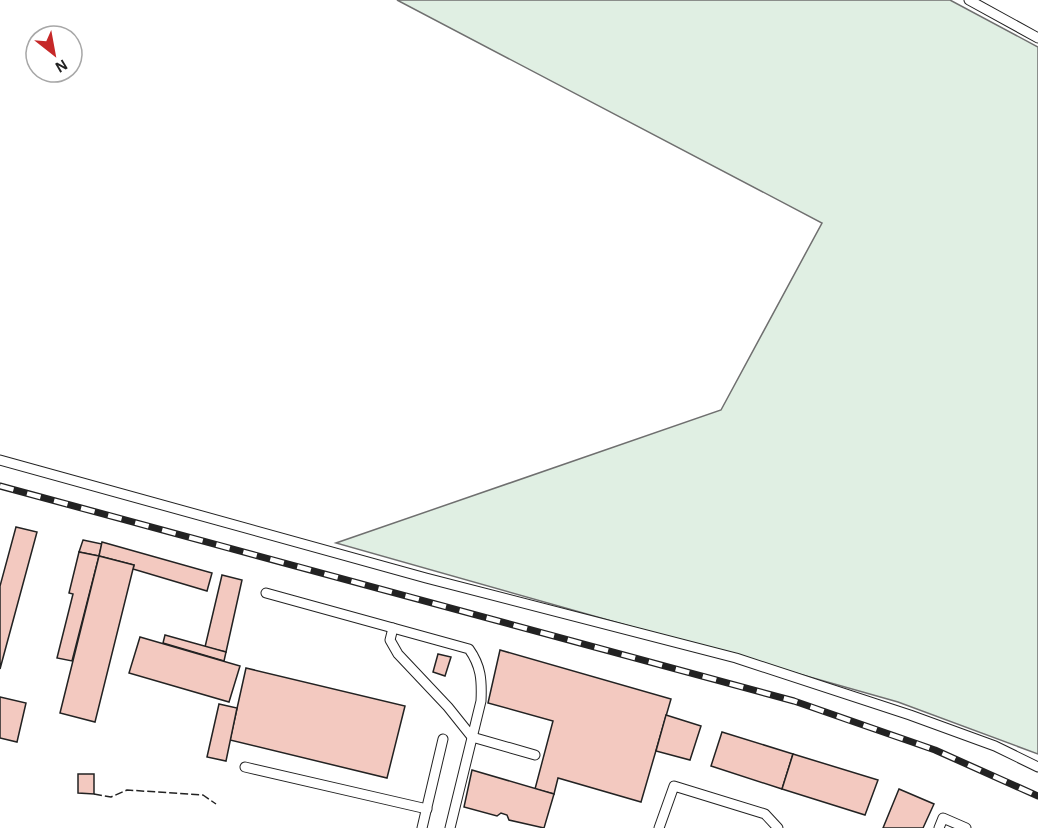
<svg xmlns="http://www.w3.org/2000/svg" width="1038" height="828" font-family="'Alegreya Sans',sans-serif">
  <style>
    .green { fill: #e0efe3; stroke: #6f6f6f; stroke-width: 1.5 }
    .building { fill: #f3c9c0; stroke: #222; stroke-width: 1.5 }
    .lines { fill: none; stroke-linecap: round; stroke-linejoin: round }
    .service-casing { stroke: #222; stroke-width: 11 }
    .service { stroke: #fff; stroke-width: 9 }
    .rail-casing { stroke: #222; stroke-width: 7 }
    .rail { stroke: #fff; stroke-width: 4.5; stroke-dasharray: 14; stroke-linecap: butt }
    .fence { stroke: #222; stroke-width: 1.5; stroke-dasharray: 8 3; stroke-linecap: butt }
  </style>
  <rect width="100%" height="100%" fill="#fff"/>
  <path class="green" d="M 397,0 L 950,0 L 1038,47 L 1038,754 L 898,702 L 336,543 L 721,410 L 822,223 Z"/>
  <g class="building">
    <path d="M 16,527 L 37,532 L 0,669 L 0,586 Z"/>
    <path d="M 83,540 L 102,544 L 99,556 L 79,552 Z"/>
    <path d="M 102,542 L 212,573 L 207,591 L 133,569 L 134,565 L 99,556 Z"/>
    <path d="M 79,552 L 99,556 L 72,661 L 57,658 L 73,594 L 69,593 Z"/>
    <path d="M 99,556 L 134,565 L 95,722 L 60,713 Z"/>
    <path d="M 222,575 L 242,580 L 226,652 L 205,647 Z"/>
    <path d="M 165,635 L 226,652 L 224,661 L 163,643 Z"/>
    <path d="M 140,637 L 240,666 L 229,702 L 129,673 Z"/>
    <path d="M 500,650 L 671,699 L 641,802 L 558,778 L 554,794 L 535,789 L 553,721 L 488,703 Z"/>
    <path d="M 438,654 L 451,657 L 445,676 L 433,672 Z"/>
    <path d="M 246,668 L 405,706 L 387,778 L 230,740 Z"/>
    <path d="M 0,697 L 26,703 L 17,742 L 0,738 Z"/>
    <path d="M 219,704 L 237,708 L 226,761 L 207,757 Z"/>
    <path d="M 666,715 L 701,726 L 690,760 L 656,751 Z"/>
    <path d="M 722,732 L 793,754 L 782,789 L 711,766 Z"/>
    <path d="M 793,754 L 878,780 L 865,815 L 782,789 Z"/>
    <path d="M 472,770 L 554,794 L 544,828 L 509,820 L 507,815 L 501,813 L 497,816 L 464,807 Z"/>
    <path d="M 78,774 L 94,774 L 94,794 L 78,793 Z"/>
    <path d="M 899,789 L 934,804 L 923,828 L 883,828 Z"/>
  </g>
  <g class="lines">
    <g class="service-casing">
      <g id="service">
        <path d="M 969,0 L 1038,38"/>
        <path d="M 0,460 L 426,578 L 736,658 L 910,715 L 995,746 L 1038,767"/>
        <path d="M 266,593 L 469,649 C 481,666 482,680 481,701 L 450,828"/>
        <path d="M 393,628 L 390,640 L 398,654 L 448,707 L 472,737 L 535,755"/>
        <path d="M 245,767 L 427,809"/>
        <path d="M 422,828 L 443,739"/>
        <path d="M 659,828 L 674,786 L 765,814 L 778,828"/>
        <path d="M 939,828 L 943,818 L 966,828"/>
      </g>
    </g>
    <use href="#service" class="service"/>
    <g class="rail-casing">
      <path id="rail" d="M 0,486 L 794,701 L 935,750 L 1038,796"/>
    </g>
    <use href="#rail" class="rail"/>
    <path class="fence" d="M 94,794 L 111,797 L 127,790 L 203,795 L 216,804"/>
  </g>
  <g transform="translate(54 54) rotate(149)"><circle r="28" fill="#ffffff" stroke="#a7a7a7" stroke-width="1.5"/>
  <path d="M0-4.5L10 22L0 15L-10 22Z" fill="#c62828"/>
  <text y="-9" font-size="16" font-weight="bold" text-anchor="middle" fill="#222222">N</text>
  </g>
</svg>
